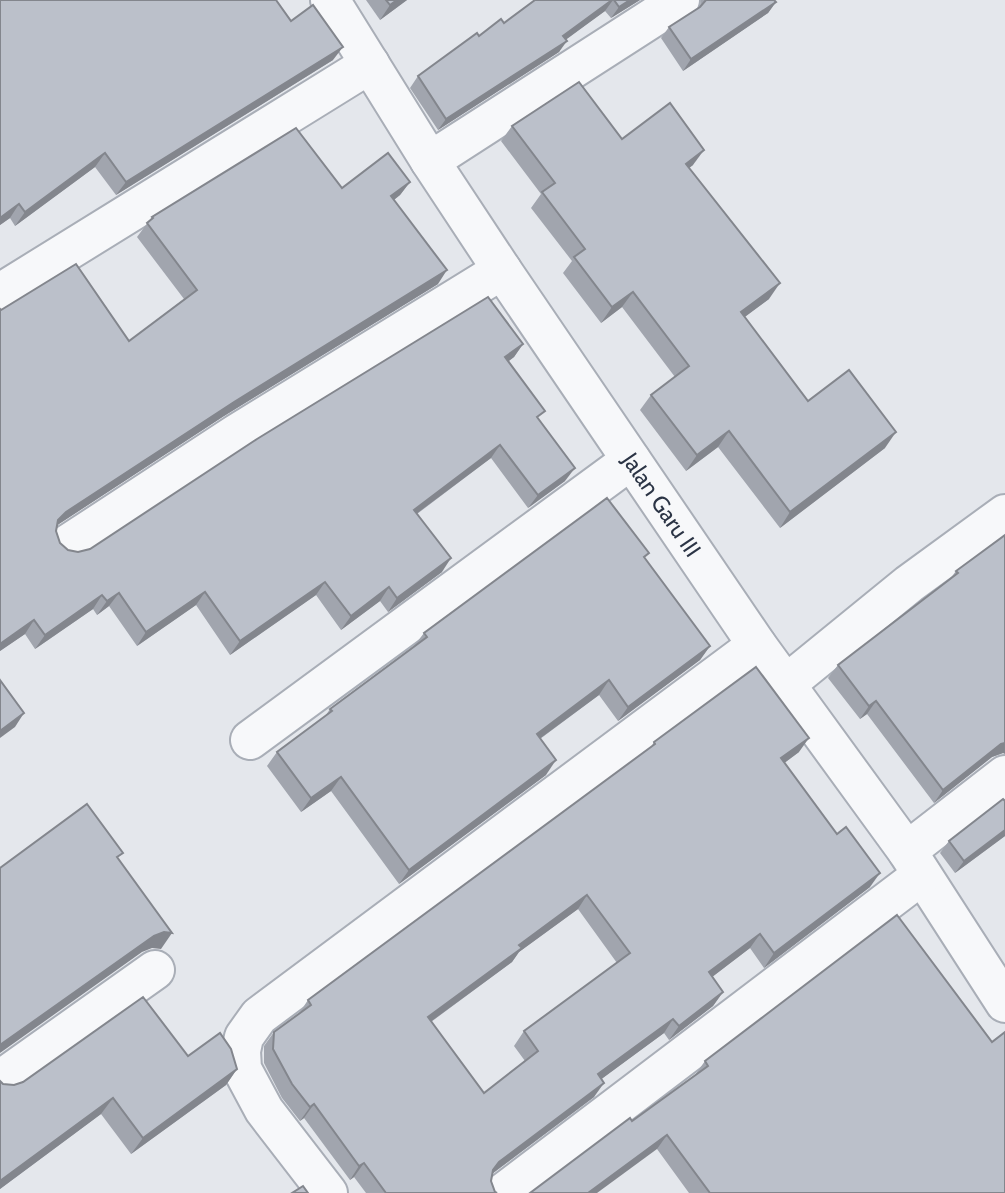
<svg xmlns="http://www.w3.org/2000/svg" width="1005" height="1193" font-family="Cabin,sans-serif">
  <style>
    .lines { fill: none; stroke-linecap: round; stroke-linejoin: round }
    .minor-casing { stroke: #a9aeb7; stroke-width: 42 }
    .minor { stroke: #f7f8fa; stroke-width: 38 }
    .wall { fill: #a1a5ae; fill-rule: evenodd }
    .shaded-wall { fill: #83868d }
    .building { fill: #bbc0ca; stroke: #83868d; stroke-width: 2; fill-rule: evenodd }
    .labels { text-anchor: middle; dominant-baseline: central; stroke-width: 5; stroke-linejoin: round; paint-order: stroke }
    .street-label { font-size: 23px; fill: #2b3445; stroke: #f4f6f9 }
  </style>
  <rect width="100%" height="100%" fill="#e4e7ec"/>
  <g class="lines">
    <g class="minor-casing">
      <g id="minor">
        <path id="s1" d="M 330,0 L 430,161 L 502,270 L 757,645 L 907,851 L 1005,1003"/>
        <path d="M 430,161 L 680,0"/>
        <path d="M 0,293 L 370,64"/>
        <path d="M 68,544 L 236,434 L 502,270"/>
        <path d="M 785,685 L 909,584 L 1005,514"/>
        <path d="M 250,740 L 631,460"/>
        <path d="M 907,851 L 1005,775"/>
        <path d="M 0,1080 L 155,970"/>
        <path d="M 328,1193 L 264,1110 L 242,1069 L 241,1051 L 244,1037 L 259,1016 L 757,645"/>
        <path d="M 503,1193 L 922,875"/>
      </g>
    </g>
    <use href="#minor" class="minor"/>
  </g>
  <g class="wall">
    <path d="M 0,0 L 291,21 L 333,60 L 116,195 L 95,167 L 15,226 L 10,218 L 0,225 Z"/>
    <path d="M 366,0 L 407,0 L 380,20 Z"/>
    <path d="M 535,0 L 640,0 L 611,18 L 605,11 L 566,39 L 559,52 L 438,130 L 410,88 L 418,76 L 479,36 L 504,23 Z"/>
    <path d="M 701,0 L 774,0 L 776,2 L 768,13 L 683,71 L 661,38 L 669,27 L 700,7 Z"/>
    <path d="M 512,126 L 622,139 L 693,165 L 689,168 L 769,299 L 744,317 L 808,401 L 885,448 L 780,528 L 718,447 L 686,471 L 640,410 L 651,395 L 675,377 L 622,307 L 601,323 L 563,273 L 572,261 L 531,208 L 541,194 L 501,141 Z"/>
    <path d="M 410,182 L 400,195 L 394,200 L 438,284 L 224,416 L 57,525 L 56,531 L 60,543 L 68,550 L 78,552 L 90,549 L 523,344 L 514,357 L 508,361 L 539,420 L 565,481 L 528,508 L 491,458 L 417,514 L 442,572 L 388,612 L 380,601 L 341,630 L 316,595 L 230,655 L 196,605 L 137,646 L 109,606 L 97,615 L 93,609 L 35,649 L 25,634 L 0,651 L 0,309 L 129,341 L 184,299 L 137,237 L 152,217 L 342,188 Z"/>
    <path d="M 1005,535 L 1003,753 L 992,757 L 934,803 L 867,714 L 860,719 L 828,678 L 838,665 L 950,579 L 956,571 Z"/>
    <path d="M 645,558 L 710,646 L 700,660 L 618,721 L 599,695 L 540,739 L 546,775 L 399,884 L 331,791 L 301,812 L 267,766 L 277,752 L 324,718 L 330,709 L 414,646 L 424,633 Z"/>
    <path d="M 654,742 L 799,752 L 784,763 L 870,887 L 764,968 L 750,948 L 712,977 L 723,992 L 713,1006 L 669,1040 L 664,1033 L 601,1079 L 594,1097 L 492,1174 L 491,1181 L 495,1192 L 497,1193 L 366,1193 L 354,1177 L 350,1180 L 304,1118 L 300,1121 L 282,1098 L 264,1063 L 264,1046 L 274,1032 L 298,1015 L 308,1000 L 651,747 ZM 578,909 L 617,963 L 524,1031 L 514,1046 L 525,1061 L 484,1093 L 431,1022 L 512,962 L 519,952 Z"/>
    <path d="M 1005,801 L 1005,836 L 955,873 L 940,853 L 949,841 Z"/>
    <path d="M 188,1056 L 237,1069 L 226,1085 L 131,1154 L 101,1114 L 0,1189 L 0,1081 L 3,1084 L 14,1085 Z"/>
    <path d="M 705,1061 L 1005,1193 L 689,1193 L 657,1149 L 632,1121 L 695,1075 Z"/>
  </g>
  <g class="shaded-wall">
    <path d="M 397,0 L 407,0 L 380,20 L 390,5 Z"/>
    <path d="M 613,0 L 605,11 L 556,47 L 563,36 Z"/>
    <path d="M 630,0 L 640,0 L 611,18 L 619,7 Z"/>
    <path d="M 776,2 L 768,13 L 683,71 L 691,59 Z"/>
    <path d="M 567,41 L 559,52 L 438,130 L 446,119 Z"/>
    <path d="M 343,47 L 333,60 L 116,195 L 126,182 Z"/>
    <path d="M 704,150 L 693,165 L 675,179 L 686,164 Z"/>
    <path d="M 105,153 L 95,167 L 15,226 L 25,212 Z"/>
    <path d="M 410,182 L 400,195 L 382,209 L 391,196 Z"/>
    <path d="M 19,204 L 10,218 L 0,225 L 0,218 Z"/>
    <path d="M 447,270 L 438,284 L 224,416 L 56,526 L 58,520 L 66,512 L 234,402 Z"/>
    <path d="M 780,283 L 769,299 L 730,328 L 741,312 Z"/>
    <path d="M 633,292 L 622,307 L 601,323 L 612,307 Z"/>
    <path d="M 523,344 L 514,357 L 496,371 L 505,357 Z"/>
    <path d="M 729,431 L 718,447 L 686,471 L 697,455 Z"/>
    <path d="M 896,432 L 885,448 L 780,528 L 790,512 Z"/>
    <path d="M 500,445 L 491,458 L 404,523 L 414,510 Z"/>
    <path d="M 575,468 L 565,481 L 528,508 L 538,495 Z"/>
    <path d="M 451,558 L 442,572 L 388,612 L 397,598 Z"/>
    <path d="M 325,582 L 316,595 L 230,655 L 240,641 Z"/>
    <path d="M 389,587 L 380,601 L 341,630 L 351,616 Z"/>
    <path d="M 205,592 L 196,605 L 137,646 L 146,632 Z"/>
    <path d="M 119,593 L 109,606 L 97,615 L 107,601 Z"/>
    <path d="M 102,595 L 93,609 L 35,649 L 45,635 Z"/>
    <path d="M 34,620 L 25,634 L 0,651 L 0,644 Z"/>
    <path d="M 710,646 L 700,660 L 618,721 L 628,707 Z"/>
    <path d="M 609,680 L 599,695 L 527,748 L 537,734 Z"/>
    <path d="M 876,701 L 867,714 L 860,719 L 869,706 Z"/>
    <path d="M 24,713 L 15,727 L 0,738 L 0,731 Z"/>
    <path d="M 809,738 L 799,752 L 771,773 L 781,758 Z"/>
    <path d="M 1005,743 L 1005,754 L 1003,753 L 992,757 L 934,803 L 943,790 L 1001,744 Z"/>
    <path d="M 556,760 L 546,775 L 399,884 L 409,870 Z"/>
    <path d="M 341,777 L 331,791 L 301,812 L 311,798 Z"/>
    <path d="M 1005,830 L 1005,836 L 955,873 L 964,861 Z"/>
    <path d="M 880,873 L 870,887 L 764,968 L 774,953 Z"/>
    <path d="M 587,895 L 578,909 L 519,952 L 512,962 L 418,1031 L 428,1017 L 519,945 Z"/>
    <path d="M 164,932 L 172,933 L 161,949 L 152,948 L 142,952 L 0,1053 L 0,1045 L 154,936 Z"/>
    <path d="M 760,934 L 750,948 L 699,987 L 709,972 Z"/>
    <path d="M 723,992 L 713,1006 L 669,1040 L 679,1026 Z"/>
    <path d="M 673,1019 L 664,1033 L 588,1089 L 598,1074 Z"/>
    <path d="M 237,1069 L 226,1085 L 131,1154 L 143,1138 Z"/>
    <path d="M 604,1083 L 594,1097 L 489,1176 L 499,1162 Z"/>
    <path d="M 113,1098 L 101,1114 L 0,1189 L 0,1181 Z"/>
    <path d="M 314,1104 L 304,1118 L 300,1121 L 310,1107 Z"/>
    <path d="M 667,1135 L 657,1149 L 597,1193 L 588,1193 Z"/>
    <path d="M 364,1163 L 354,1177 L 350,1180 L 359,1166 Z"/>
  </g>
  <g class="building">
    <path d="M 0,0 L 276,0 L 291,21 L 313,5 L 343,47 L 126,182 L 105,153 L 25,212 L 19,204 L 0,218 Z"/>
    <path d="M 386,0 L 397,0 L 390,5 Z"/>
    <path d="M 535,0 L 612,0 L 563,36 L 567,41 L 446,119 L 418,76 L 477,33 L 479,36 L 501,19 L 504,23 Z"/>
    <path d="M 614,0 L 630,0 L 619,7 Z"/>
    <path d="M 706,0 L 774,0 L 776,2 L 691,59 L 669,27 L 700,7 Z"/>
    <path d="M 579,82 L 622,139 L 670,103 L 704,150 L 686,164 L 780,283 L 741,312 L 808,401 L 849,370 L 896,432 L 790,512 L 729,431 L 697,455 L 651,395 L 689,366 L 633,292 L 612,307 L 574,257 L 585,249 L 542,192 L 555,183 L 512,126 Z"/>
    <path d="M 296,128 L 342,188 L 388,153 L 410,182 L 391,196 L 447,270 L 234,402 L 66,512 L 58,520 L 56,531 L 60,543 L 68,550 L 78,552 L 90,549 L 257,439 L 488,297 L 523,344 L 505,357 L 545,411 L 537,417 L 575,468 L 538,495 L 500,445 L 414,510 L 451,558 L 397,598 L 389,587 L 351,616 L 325,582 L 240,641 L 205,592 L 146,632 L 119,593 L 107,601 L 102,595 L 45,635 L 34,620 L 0,644 L 0,309 L 1,310 L 76,264 L 129,341 L 197,290 L 147,223 L 153,218 L 152,217 Z"/>
    <path d="M 607,498 L 649,553 L 644,557 L 710,646 L 628,707 L 609,680 L 537,734 L 556,760 L 409,870 L 341,777 L 311,798 L 277,752 L 332,711 L 330,709 L 427,637 L 424,633 Z"/>
    <path d="M 1005,535 L 1005,743 L 1001,744 L 943,790 L 876,701 L 869,706 L 838,665 L 958,573 L 956,571 Z"/>
    <path d="M 756,667 L 809,738 L 781,758 L 837,834 L 846,827 L 880,873 L 774,953 L 760,934 L 709,972 L 723,992 L 679,1026 L 673,1019 L 598,1074 L 604,1083 L 499,1162 L 493,1170 L 491,1181 L 495,1192 L 497,1193 L 386,1193 L 364,1163 L 359,1166 L 314,1104 L 310,1107 L 292,1084 L 273,1049 L 274,1032 L 311,1005 L 308,1000 L 655,744 L 654,742 ZM 587,895 L 630,953 L 524,1031 L 538,1051 L 484,1093 L 428,1017 L 522,948 L 519,945 Z"/>
    <path d="M 0,680 L 24,713 L 0,731 Z"/>
    <path d="M 1003,799 L 1005,801 L 1005,830 L 964,861 L 949,841 Z"/>
    <path d="M 87,804 L 123,853 L 117,857 L 172,933 L 164,932 L 154,936 L 0,1045 L 0,868 Z"/>
    <path d="M 897,915 L 992,1042 L 1005,1032 L 1005,1193 L 710,1193 L 667,1135 L 588,1193 L 530,1193 L 630,1118 L 632,1121 L 708,1066 L 705,1061 Z"/>
    <path d="M 143,997 L 188,1056 L 220,1033 L 231,1049 L 237,1069 L 143,1138 L 113,1098 L 0,1181 L 0,1081 L 3,1084 L 14,1085 L 23,1082 Z"/>
    <path d="M 303,1186 L 308,1193 L 292,1193 Z"/>
  </g>
  <g class="labels">
    <g class="street-label">
      <text stroke="none"><textPath href="#s1" startOffset="604">Jalan Garu III</textPath></text>
    </g>
  </g>
</svg>
